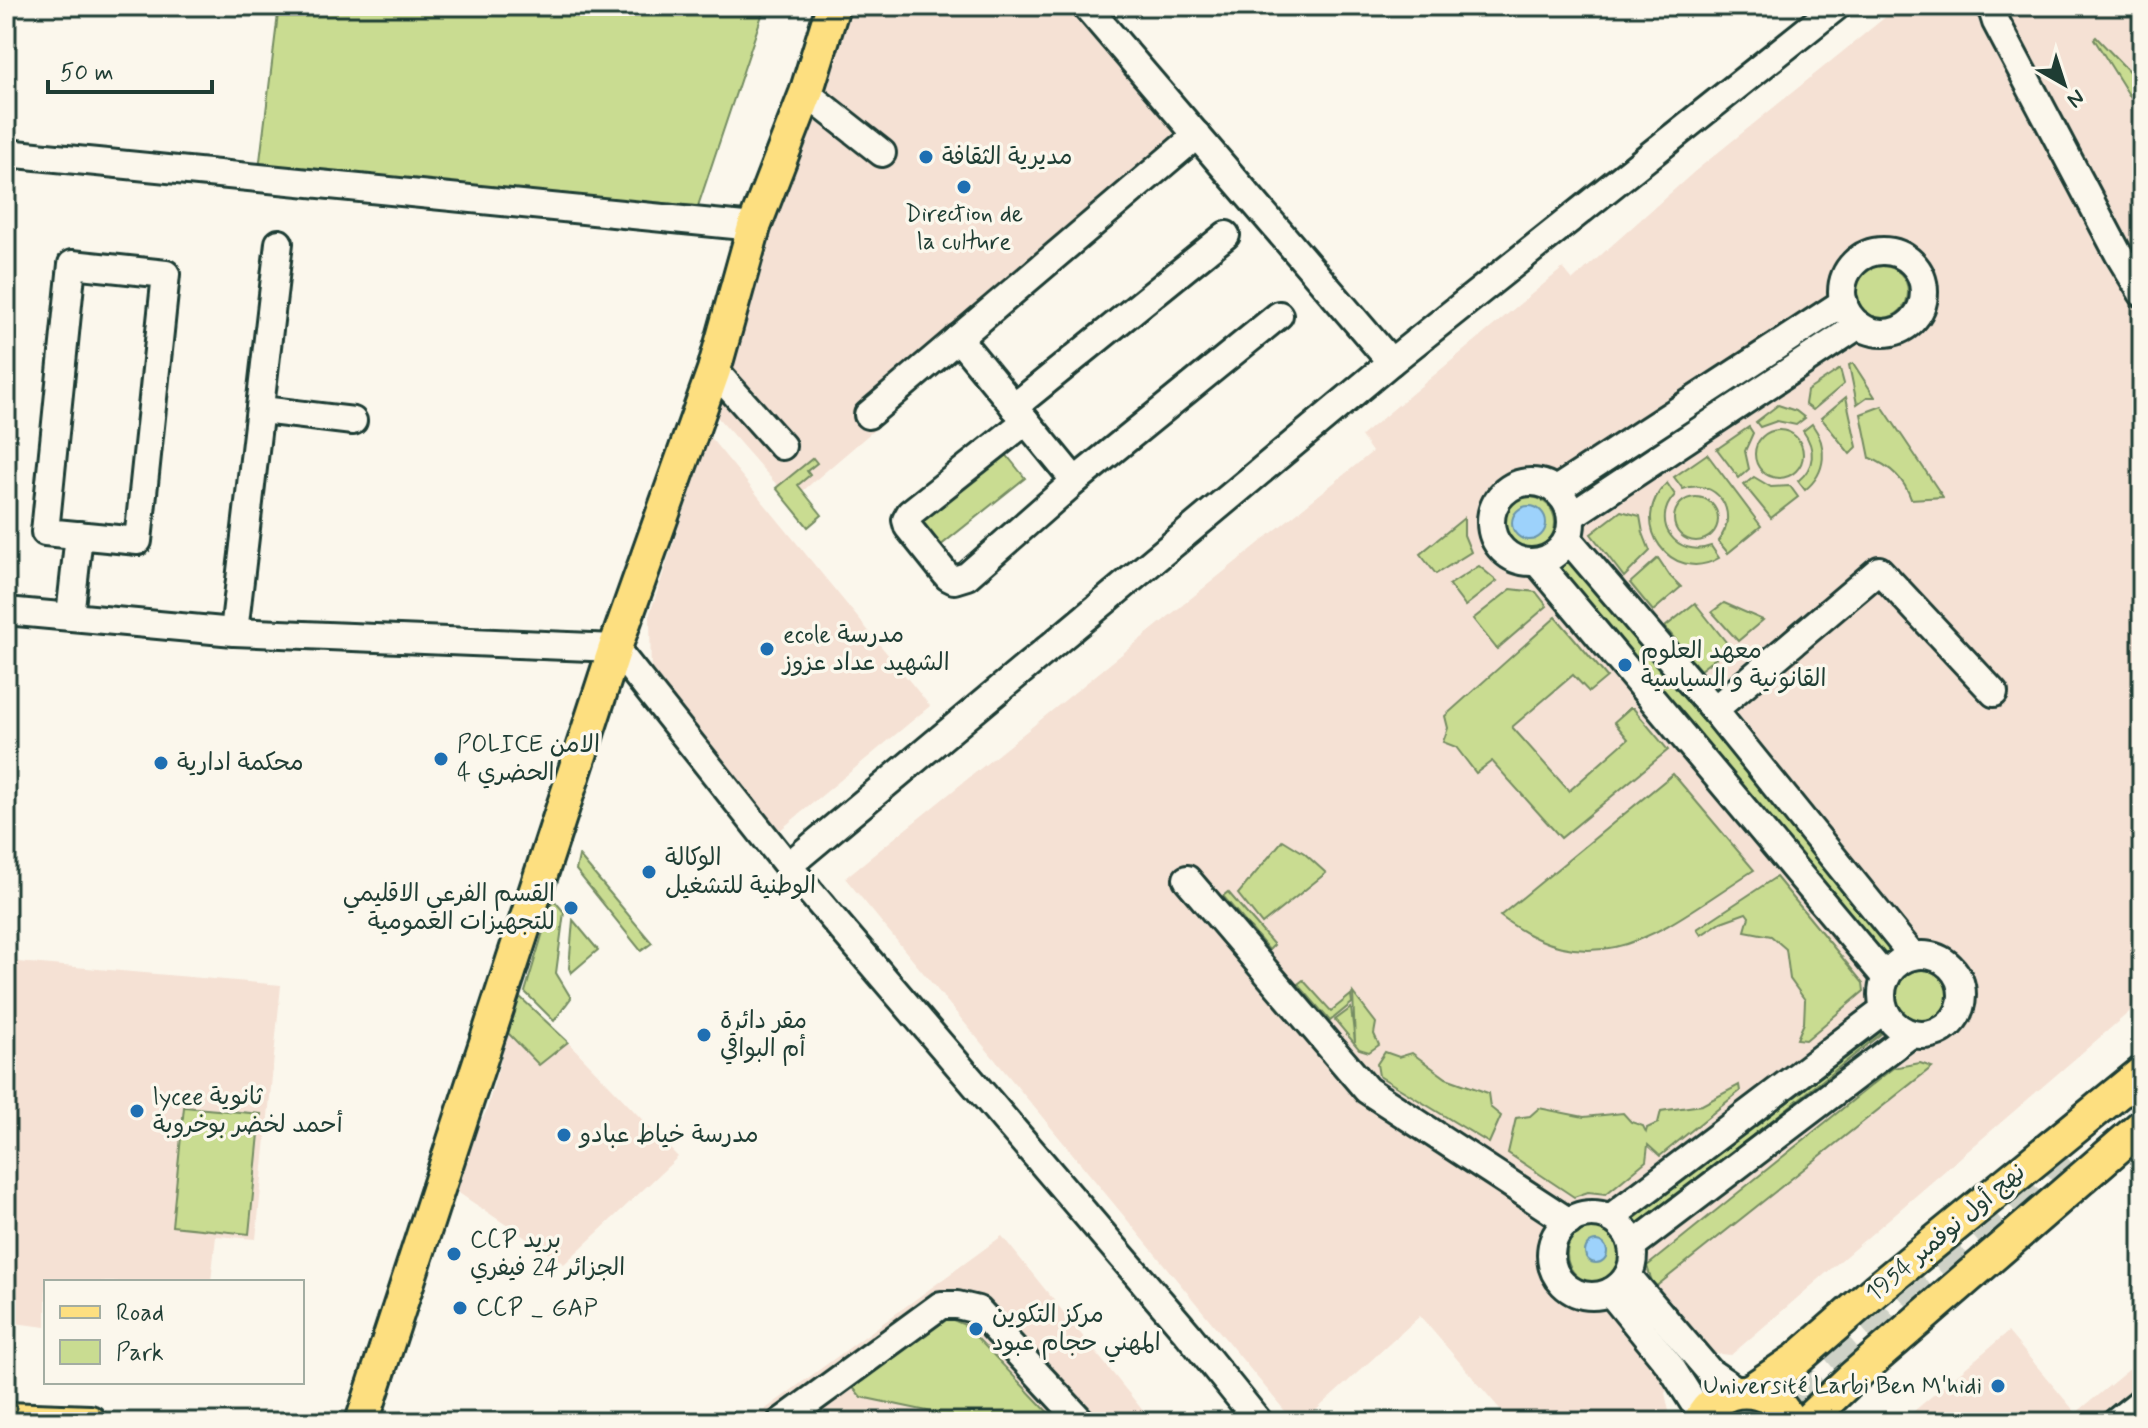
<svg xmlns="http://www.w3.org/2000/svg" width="2148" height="1428" font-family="Mynerve,'Playpen Sans Arabic',sans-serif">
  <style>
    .built { fill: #f5e1d4 }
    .green { fill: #c9dc91; stroke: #748c62; stroke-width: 2 }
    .water { fill: #9dd2fb; stroke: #6b96ab; stroke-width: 2 }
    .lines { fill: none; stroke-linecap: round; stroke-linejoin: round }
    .major-tunnel { stroke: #cfd2c7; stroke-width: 32; stroke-dasharray: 32 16; stroke-linecap: butt }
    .minor-casing { stroke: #1f3d34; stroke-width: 32 }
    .major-casing { stroke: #1f3d34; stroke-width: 38 }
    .minor { stroke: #fbf7ec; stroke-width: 26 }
    .major { stroke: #fddf80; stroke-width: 32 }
    .poi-dot { fill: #1f6fb2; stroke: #fbf7ec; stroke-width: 3 }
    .labels { text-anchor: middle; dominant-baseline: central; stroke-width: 7; stroke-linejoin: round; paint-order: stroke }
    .poi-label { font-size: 24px; fill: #1f3d34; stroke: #fbf7ec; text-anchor: start }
    .street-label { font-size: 24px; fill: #1f3d34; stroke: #fbf7ec }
  </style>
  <rect width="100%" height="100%" fill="#fbf7ec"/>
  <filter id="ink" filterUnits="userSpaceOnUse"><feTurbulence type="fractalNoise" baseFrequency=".0125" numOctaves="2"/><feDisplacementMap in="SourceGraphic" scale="16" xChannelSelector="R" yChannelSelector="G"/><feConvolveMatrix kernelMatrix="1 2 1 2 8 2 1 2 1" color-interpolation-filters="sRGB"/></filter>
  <g filter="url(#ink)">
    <g class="built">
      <path d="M 820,6 L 1074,6 L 1197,154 L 791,501 L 697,394 Z"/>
      <path d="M 1899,6 L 2142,6 L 2142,1001 L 1731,1355 L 1711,1353 L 1696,1357 L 1678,1374 L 1665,1393 L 1669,1411 L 1657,1422 L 1511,1422 L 1420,1316 L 1303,1422 L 1294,1422 L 845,878 L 1372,452 L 1361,436 L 1563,268 L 1573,280 L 1694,172 Z"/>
      <path d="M 709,436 L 930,706 L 773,836 L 651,684 L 650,613 Z"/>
      <path d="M 6,961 L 281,985 L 256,1239 L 216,1236 L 211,1282 L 46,1282 L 46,1327 L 6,1322 Z"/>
      <path d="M 519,996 L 568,1042 L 678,1157 L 564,1264 L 447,1185 L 486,1112 Z"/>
      <path d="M 1002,1236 L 1152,1422 L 748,1422 Z"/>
      <path d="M 2008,1332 L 2076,1413 L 2142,1359 L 2142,1422 L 1901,1422 Z"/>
    </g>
    <g class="green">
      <path d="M 279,6 L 765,6 L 698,206 L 259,169 Z"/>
      <path d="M 2096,37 L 2142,85 L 2142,108 L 2139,111 L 2094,39 Z"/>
      <circle cx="1882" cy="292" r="26"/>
      <path d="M 1838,321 L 1843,327 L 1582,497 L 1578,490 Z"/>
      <path d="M 1853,363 L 1875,397 L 1867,397 L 1857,404 L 1849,365 Z"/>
      <path d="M 1840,369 L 1844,384 L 1813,410 L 1805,404 L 1807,391 Z"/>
      <path d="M 1846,397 L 1857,447 L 1850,454 L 1821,418 Z"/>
      <path d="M 1778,405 L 1796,411 L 1805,418 L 1796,425 L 1777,421 L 1760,427 L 1756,422 Z"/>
      <path d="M 1882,406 L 1943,497 L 1911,499 C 1904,478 1890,466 1870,458 L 1861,414 Z"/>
      <path d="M 1812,424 C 1828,446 1827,472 1805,490 L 1798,481 C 1815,467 1816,449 1803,431 Z"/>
      <path d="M 1749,427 L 1753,433 L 1745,451 L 1749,469 L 1739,478 L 1717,449 Z"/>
      <circle cx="1779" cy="454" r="24"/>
      <path d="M 989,433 L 1025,478 L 940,546 L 904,500 Z"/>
      <path d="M 1707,454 L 1761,526 L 1728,553 L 1718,541 C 1741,513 1717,477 1683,489 L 1674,477 Z"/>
      <path d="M 813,458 L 817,463 L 807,471 L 810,475 L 798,485 L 822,515 L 808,527 L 776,488 Z"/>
      <path d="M 1754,477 L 1771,487 L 1790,486 L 1798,497 L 1771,518 L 1744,485 Z"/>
      <path d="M 1667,483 L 1675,495 C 1649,522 1677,559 1711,546 L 1719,558 C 1671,586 1626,522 1667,483 Z"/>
      <circle cx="1529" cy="523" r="26"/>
      <circle cx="1696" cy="519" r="22"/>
      <path d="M 1621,511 L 1640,516 L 1643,533 L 1650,551 L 1624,577 L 1591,534 Z"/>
      <path d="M 1464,518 L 1464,535 L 1471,552 L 1436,574 L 1420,554 Z"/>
      <path d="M 1658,558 L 1670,576 L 1681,587 L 1653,611 L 1630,583 Z"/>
      <path d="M 1571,560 L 1896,953 L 1885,962 L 1559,570 Z"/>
      <path d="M 1479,566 L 1497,581 L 1465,606 L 1449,585 Z"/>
      <path d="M 1511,589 L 1536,592 L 1547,606 L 1497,649 L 1473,619 Z"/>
      <path d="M 1695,603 L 1730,647 L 1700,670 L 1665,627 Z"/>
      <path d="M 1724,603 L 1763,620 L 1738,641 L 1712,612 Z"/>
      <path d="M 1556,617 L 1607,677 L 1589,692 L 1573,675 L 1512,727 L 1569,791 L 1628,739 L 1614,722 L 1630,708 L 1633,708 L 1668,750 L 1561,838 L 1492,761 L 1476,773 L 1456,747 L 1443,742 L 1448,728 L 1445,716 Z"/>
      <path d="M 1673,774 L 1754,870 C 1667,925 1600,992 1500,916 Z"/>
      <path d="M 1283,840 L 1304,853 L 1326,873 L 1262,924 L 1238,894 Z"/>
      <path d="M 579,856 L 652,943 L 641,951 L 576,870 Z"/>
      <path d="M 1776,877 L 1863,983 L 1864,991 L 1806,1040 L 1797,1039 L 1804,1023 L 1805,1000 L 1790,979 L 1786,949 L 1771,936 L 1745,931 L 1749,917 L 1746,913 L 1721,922 L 1701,935 L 1697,929 Z"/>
      <path d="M 1228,892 L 1274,945 L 1269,950 L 1223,896 Z"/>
      <path d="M 553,899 L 564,912 L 556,973 L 571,998 L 554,1021 L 525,992 Z"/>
      <path d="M 573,920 L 598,950 L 571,973 L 569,968 Z"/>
      <circle cx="1922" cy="995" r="29"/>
      <path d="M 1303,980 L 1331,1011 L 1351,995 L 1352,1003 L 1330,1021 L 1298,984 Z"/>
      <path d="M 1353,993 L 1376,1023 L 1374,1034 L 1379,1045 L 1369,1052 L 1359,1049 L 1335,1020 L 1351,1008 L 1355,1042 Z"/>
      <path d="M 519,996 L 568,1042 L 539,1065 L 508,1033 Z"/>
      <path d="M 1877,1026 L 1882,1033 L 1639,1226 L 1633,1217 Z"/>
      <path d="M 1385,1052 L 1399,1057 L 1412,1053 L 1446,1078 L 1488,1093 L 1490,1107 L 1501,1116 L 1489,1143 L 1379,1076 L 1377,1064 Z"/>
      <path d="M 1920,1063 L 1932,1067 L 1654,1288 L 1647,1266 L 1893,1068 Z"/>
      <path d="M 1739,1085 L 1740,1091 L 1660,1156 L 1648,1145 L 1646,1161 L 1606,1194 L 1588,1192 L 1574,1197 L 1508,1153 L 1516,1118 L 1530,1116 L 1539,1108 L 1584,1117 L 1623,1113 L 1631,1122 L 1643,1126 L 1646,1132 L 1647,1128 L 1658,1123 L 1661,1111 L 1702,1105 Z"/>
      <path d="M 184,1107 L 261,1114 L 249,1234 L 172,1226 Z"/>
      <circle cx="1596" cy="1254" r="29"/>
      <path d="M 946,1317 L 965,1325 L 1057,1422 L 930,1422 L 932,1412 L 861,1397 L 850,1384 Z"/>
    </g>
    <g class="water">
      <circle cx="1529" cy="523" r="17"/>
      <circle cx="1596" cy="1252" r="11"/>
    </g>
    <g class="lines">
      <path class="major-tunnel" d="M 1753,1422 L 2065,1155"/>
      <g class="minor-casing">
        <g id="minor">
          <path d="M 1086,6 L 1391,362"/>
          <path d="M 1991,6 L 1996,22 L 2119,255 L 2142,293"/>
          <path d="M 806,93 L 882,153"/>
          <path d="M 6,153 L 754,227"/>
          <circle cx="1883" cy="292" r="41"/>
          <path d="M 72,264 L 166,274 L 138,541 L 45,532 Z"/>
          <path d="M 958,338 L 1075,481"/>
          <path d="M 714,370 L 782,446"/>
          <path d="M 1014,407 L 1226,235"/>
          <path d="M 262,410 L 353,421"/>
          <path d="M 868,415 L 1197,135"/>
          <path d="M 1026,421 L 910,513 L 906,520 L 908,527 L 948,577 L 954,580 L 967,576 L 1075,481 L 1279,315"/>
          <circle cx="1531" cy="522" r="40"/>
          <path d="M 1556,490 L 1844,302"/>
          <path d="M 1571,516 L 1859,325"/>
          <path d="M 1568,539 L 1714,710 L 1913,956"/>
          <path d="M 1537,562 L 1886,978"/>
          <path d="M 6,611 L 234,632 L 615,648 L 788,866 L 1188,1334 L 1259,1422"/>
          <path d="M 70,616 L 79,535"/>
          <path d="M 234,632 L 279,243"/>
          <path d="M 1714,710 L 1879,570 L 1994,693"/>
          <path d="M 788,866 L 1391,362 L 1837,6"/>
          <path d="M 1187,879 L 1367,1090 L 1569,1222"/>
          <circle cx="1922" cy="995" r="40"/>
          <circle cx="1592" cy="1255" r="41"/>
          <path d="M 1610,1218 L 1884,1010"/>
          <path d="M 1632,1246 L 1911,1034"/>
          <path d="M 1628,1276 L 1710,1372 L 1738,1391"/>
          <path d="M 1610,1292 L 1671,1367 L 1702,1416"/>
          <path d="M 781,1422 L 941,1305 L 957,1305 L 978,1310 L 1082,1422"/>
          <path d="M 2116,1422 L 2142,1401"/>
        </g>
      </g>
      <g class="major-casing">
        <g id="major">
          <path d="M 1750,1391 L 1797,1359 L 1876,1290 L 2142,1073"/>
          <path d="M 6,1419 L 90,1422"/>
          <path d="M 362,1422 L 615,648 L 714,370 L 754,227 L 806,93 L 833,6"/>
          <path d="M 1699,1422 C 1718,1382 1771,1381 1790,1422"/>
          <path d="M 1806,1422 L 1853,1377 L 2142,1126"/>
        </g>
      </g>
      <use href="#minor" class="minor"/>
      <use href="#major" class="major"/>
    </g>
  </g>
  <g class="poi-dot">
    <circle cx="926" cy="157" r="8"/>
    <circle cx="964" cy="187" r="8"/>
    <circle cx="767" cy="649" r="8"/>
    <circle cx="1625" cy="665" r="8"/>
    <circle cx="441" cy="759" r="8"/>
    <circle cx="161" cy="763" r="8"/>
    <circle cx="649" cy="872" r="8"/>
    <circle cx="571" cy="908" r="8"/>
    <circle cx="704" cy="1035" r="8"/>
    <circle cx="137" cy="1111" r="8"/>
    <circle cx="564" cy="1135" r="8"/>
    <circle cx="454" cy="1254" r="8"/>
    <circle cx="460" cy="1308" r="8"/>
    <circle cx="976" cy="1329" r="8"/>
    <circle cx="1998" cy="1386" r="8"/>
  </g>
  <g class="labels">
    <g class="poi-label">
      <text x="942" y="157">مديرية الثقافة</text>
      <text x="964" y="214" text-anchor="middle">Direction de<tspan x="964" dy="28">la culture</tspan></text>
      <text x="783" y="635">ecole مدرسة<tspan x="783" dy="28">الشهيد عداد عزوز</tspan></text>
      <text x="1641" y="651">معهد العلوم<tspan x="1641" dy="28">القانونية و السياسية</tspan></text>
      <text x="457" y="745">POLICE الامن<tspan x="457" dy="28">الحضري 4</tspan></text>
      <text x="177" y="763">محكمة ادارية</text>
      <text x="665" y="858">الوكالة<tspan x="665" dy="28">الوطنية للتشغيل</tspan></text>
      <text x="555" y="894" text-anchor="end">القسم الفرعي الاقليمي<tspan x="555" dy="28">للتجهيزات العمومية</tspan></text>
      <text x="720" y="1021">مقر دائرة<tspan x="720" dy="28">أم البواقي</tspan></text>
      <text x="153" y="1097">lycee ثانوية<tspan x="153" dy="28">أحمد لخضر بوخروبة</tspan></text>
      <text x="580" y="1135">مدرسة خياط عبادو</text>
      <text x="470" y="1240">CCP بريد<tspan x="470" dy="28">الجزائر 24 فيفري</tspan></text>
      <text x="476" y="1308">CCP _ GAP</text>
      <text x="992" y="1315">مركز التكوين<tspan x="992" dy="28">المهني حجام عبود</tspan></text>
      <text x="1982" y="1386" text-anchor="end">Université Larbi Ben M'hidi</text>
    </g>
    <g class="street-label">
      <text transform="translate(1946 1233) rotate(-40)">نهج أول نوفمبر 1954</text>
    </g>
  </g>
  <rect width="2148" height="1428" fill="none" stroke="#fbf7ec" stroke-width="32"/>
  <rect x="16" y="16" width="2116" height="1396" fill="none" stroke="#1f3d34" stroke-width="3" filter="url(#ink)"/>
  <rect x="44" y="1280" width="260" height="104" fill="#fbf7ec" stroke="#a3ada2" stroke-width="2"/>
  <rect x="60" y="1306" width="40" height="12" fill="#fddf80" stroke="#a3ada2" stroke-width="2"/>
  <text x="116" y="1320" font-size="24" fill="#1f3d34">Road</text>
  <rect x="60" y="1340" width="40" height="24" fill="#c9dc91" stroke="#a3ada2" stroke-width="2"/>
  <text x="116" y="1360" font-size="24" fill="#1f3d34">Park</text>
  <g transform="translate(2064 84) rotate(141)" stroke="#fbf7ec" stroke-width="6" paint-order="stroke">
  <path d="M0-6L14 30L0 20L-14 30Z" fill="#1f3d34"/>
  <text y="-12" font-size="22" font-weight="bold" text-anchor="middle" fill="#1f3d34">N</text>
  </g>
  <path d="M48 80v12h164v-12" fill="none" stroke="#1f3d34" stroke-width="4"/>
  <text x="60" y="80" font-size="24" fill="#1f3d34" stroke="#fbf7ec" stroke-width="6" paint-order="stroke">50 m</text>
</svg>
